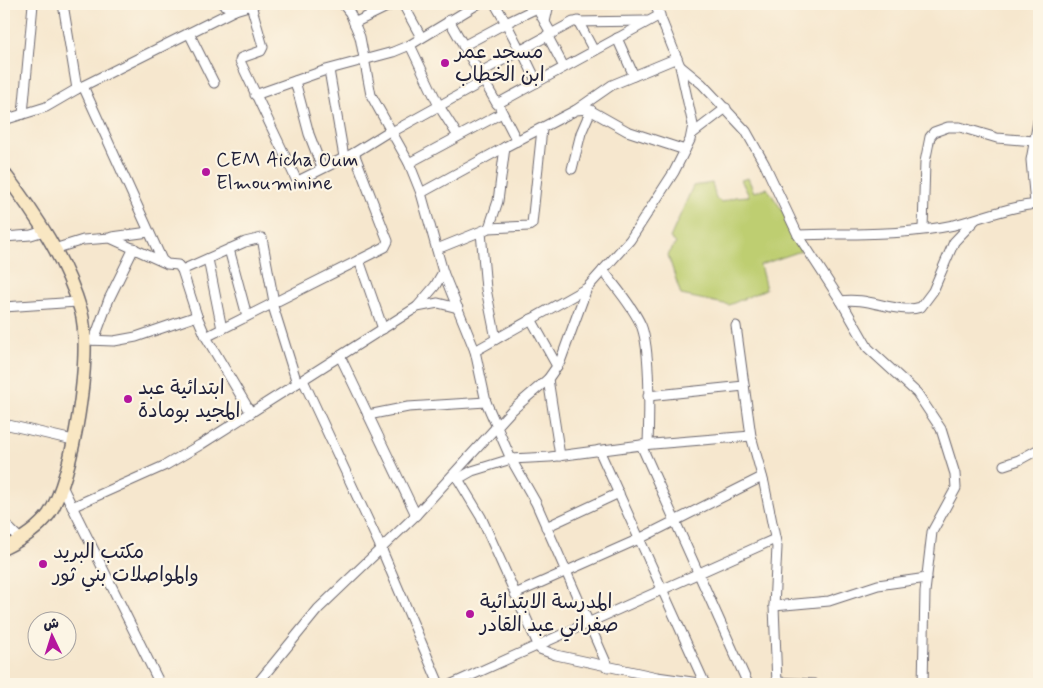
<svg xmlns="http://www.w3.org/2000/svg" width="1043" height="688" font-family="Mynerve,'Playpen Sans Arabic',sans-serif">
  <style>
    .green { fill: #bece71; stroke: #707856 }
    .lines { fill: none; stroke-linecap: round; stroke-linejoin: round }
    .street-casing { stroke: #6c676e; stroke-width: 11 }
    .secondary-casing { stroke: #6c676e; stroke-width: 15 }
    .street { stroke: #fff; stroke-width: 9 }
    .secondary { stroke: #f9e7c3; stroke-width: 12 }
    .poi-dot { fill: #b5179e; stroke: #fcf5e5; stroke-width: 2 }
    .labels { text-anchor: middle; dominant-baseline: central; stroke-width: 4.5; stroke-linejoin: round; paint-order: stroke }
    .poi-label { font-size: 20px; fill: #22223b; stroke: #fcf5e5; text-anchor: start }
  </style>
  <rect width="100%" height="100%" fill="#fcf5e5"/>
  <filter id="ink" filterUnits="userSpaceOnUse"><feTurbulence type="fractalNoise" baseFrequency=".02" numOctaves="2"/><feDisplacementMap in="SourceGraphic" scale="10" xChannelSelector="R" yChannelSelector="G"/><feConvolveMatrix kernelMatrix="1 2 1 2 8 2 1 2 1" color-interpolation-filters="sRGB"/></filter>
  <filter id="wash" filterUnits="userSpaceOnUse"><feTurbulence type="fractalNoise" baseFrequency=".0096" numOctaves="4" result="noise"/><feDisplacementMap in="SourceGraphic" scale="20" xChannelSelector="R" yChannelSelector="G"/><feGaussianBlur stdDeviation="1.12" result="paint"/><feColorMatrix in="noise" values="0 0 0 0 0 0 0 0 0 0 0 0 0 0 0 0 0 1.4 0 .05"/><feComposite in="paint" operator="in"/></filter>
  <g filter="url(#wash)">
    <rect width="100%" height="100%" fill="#f6e7ce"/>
    <path class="green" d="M 748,178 L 754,192 L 767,188 L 784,213 L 787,225 L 792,228 L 801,251 L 760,265 L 766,289 L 729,305 L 681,295 L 668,255 L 676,243 L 670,238 L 693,186 L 712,183 L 716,199 L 722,202 L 735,197 L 749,196 L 741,180 Z"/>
  </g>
  <g filter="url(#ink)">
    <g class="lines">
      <g class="street-casing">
        <g id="street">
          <path d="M 63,4 L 77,89"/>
          <path d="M 222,4 L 235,10"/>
          <path d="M 343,4 L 350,13 L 360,37 L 371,95 L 409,163 L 421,193 L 443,272 L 475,351 L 486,402 L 511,459 L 536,503 L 608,667"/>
          <path d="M 403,4 L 421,37"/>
          <path d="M 251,5 L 263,47 L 261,51 L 241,58 L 240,61 L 296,179 L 300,180 L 354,153 L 391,130"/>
          <path d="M 449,20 L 497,104 L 660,15"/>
          <path d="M 578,21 L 594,51"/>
          <path d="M 545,22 L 549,4"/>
          <path d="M 354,23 L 393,4"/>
          <path d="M 189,33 L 214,83"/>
          <path d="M 547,35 L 564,67"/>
          <path d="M 617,38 L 634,76"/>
          <path d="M 410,45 L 439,106 L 458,136"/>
          <path d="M 463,46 L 506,23 L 495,4"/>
          <path d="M 521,49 L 537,82"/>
          <path d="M 520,50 L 506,23 L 535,9 L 539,12 L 551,33"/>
          <path d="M 680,66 L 702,84 L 746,131 L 765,165 L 798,235 L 841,301 L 868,348 L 917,393 L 941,429 L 955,474 L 956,488 L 932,532 L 925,592 L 923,684"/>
          <path d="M 329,70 L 344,157"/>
          <path d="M 479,73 L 573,22 L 646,21"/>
          <path d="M 295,81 L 309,134 L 322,168"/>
          <path d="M 83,86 L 162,260 L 167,264 L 178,265 L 182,270 L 197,316 L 206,337 L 251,413"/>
          <path d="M 255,95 L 326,70 L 393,52 L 410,45 L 478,4"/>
          <path d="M 500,108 L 517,141"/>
          <path d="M 576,110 L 612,85 L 677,58"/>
          <path d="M 23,114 L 33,4"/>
          <path d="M 4,120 L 46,107 L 77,89 L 235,10 L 255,4"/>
          <path d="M 392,132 L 484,81"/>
          <path d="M 692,134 L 726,108"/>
          <path d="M 409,163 L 502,113"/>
          <path d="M 572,169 L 581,133 L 591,110"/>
          <path d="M 421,193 L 505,147"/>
          <path d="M 1035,204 L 1031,160 L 1039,116"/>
          <path d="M 489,228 L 498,201 L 505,147 L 576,110 L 588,109 L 627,131 L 685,150"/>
          <path d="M 923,229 L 925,162 L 930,137 L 934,132 L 948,127 L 960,127 L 997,138 L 1034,141"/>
          <path d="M 481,232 L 486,289 L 496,339"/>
          <path d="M 798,235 C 850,233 902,236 954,225 C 982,218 1010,206 1039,204"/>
          <path d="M 4,237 L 31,235 L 44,231"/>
          <path d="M 112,237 L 149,232"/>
          <path d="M 54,249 L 83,240 L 110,238 L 163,262"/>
          <path d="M 229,249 L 247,316"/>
          <path d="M 437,249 L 489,228 L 529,226 L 532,224 L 542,129"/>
          <path d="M 208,259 L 222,329"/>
          <path d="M 359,260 L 383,329"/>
          <path d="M 182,270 L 245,242 L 262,238 L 274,302"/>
          <path d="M 603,270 C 616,288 632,305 641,325 C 651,349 649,416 648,444"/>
          <path d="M 841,301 C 868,296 897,315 921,307 L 933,291 L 954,242 L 975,220"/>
          <path d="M 272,303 L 297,383"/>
          <path d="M 4,307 L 77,302"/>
          <path d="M 417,307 L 438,303 L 458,308"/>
          <path d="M 531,319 L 557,366"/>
          <path d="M 736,326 L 751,436 L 764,483 L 777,547 L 774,606 L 777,684"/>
          <path d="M 206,337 L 385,247 L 388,241 L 386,236 L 354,153"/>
          <path d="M 86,340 L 114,341 L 136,337 L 197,316"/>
          <path d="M 94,340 L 109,299 L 134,248"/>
          <path d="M 475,351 L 587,288"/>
          <path d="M 340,356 L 416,515"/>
          <path d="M 548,379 L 560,456"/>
          <path d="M 303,380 L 381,548 L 439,684"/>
          <path d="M 648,396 L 744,386"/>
          <path d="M 368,415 L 408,407 L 486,402"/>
          <path d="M 4,424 L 73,440"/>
          <path d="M 641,445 L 748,684"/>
          <path d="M 599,450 L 705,684"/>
          <path d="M 1004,465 L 1019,460 L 1039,449"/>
          <path d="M 63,488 L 160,684"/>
          <path d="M 72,507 L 166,465 L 200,445 L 417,307 L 435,286 L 443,272"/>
          <path d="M 4,523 L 21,540"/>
          <path d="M 546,527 L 619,493"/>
          <path d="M 515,594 L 639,539 L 762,477"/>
          <path d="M 774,606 L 829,601 L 878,585 L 927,578"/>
          <path d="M 777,682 L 814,684"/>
          <path d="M 257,684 L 318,609 L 416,515 L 511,411 L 548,379 L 560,362 L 587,288 L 630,240 L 674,172 L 690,140 L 693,125 L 680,66 L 655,4"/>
          <path d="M 452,684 L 775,539"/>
          <path d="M 706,684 L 657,677 L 556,655 L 540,649 L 481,517 L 458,479 L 472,471 L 511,459 L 550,457 L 641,445 L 751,436"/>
        </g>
      </g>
      <g class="secondary-casing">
        <path id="secondary" d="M 4,173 C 36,215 66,260 81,311 C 93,353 73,479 49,514 C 37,530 21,540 4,548"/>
      </g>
      <use href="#street" class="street"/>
      <use href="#secondary" class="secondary"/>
    </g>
  </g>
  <g class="poi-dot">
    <circle cx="445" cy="63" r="5"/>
    <circle cx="206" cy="172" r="5"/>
    <circle cx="128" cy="399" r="5"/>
    <circle cx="43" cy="564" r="5"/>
    <circle cx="470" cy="614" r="5"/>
  </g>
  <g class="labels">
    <g class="poi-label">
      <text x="455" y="52">مسجد عمر<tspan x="455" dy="23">ابن الخطاب</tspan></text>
      <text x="216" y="160">CEM Aicha Oum<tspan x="216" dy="23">Elmouminine</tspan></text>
      <text x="138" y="388">ابتدائية عبد<tspan x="138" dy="23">المجيد بومادة</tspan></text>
      <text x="53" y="552">مكتب البريد<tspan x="53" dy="23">والمواصلات بني ثور</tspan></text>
      <text x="480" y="602">المدرسة الابتدائية<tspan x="480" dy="23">صفراني عبد القادر</tspan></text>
    </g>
  </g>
  <rect width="1043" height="688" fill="none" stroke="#fcf5e5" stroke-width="20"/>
  <g transform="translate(52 636) rotate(356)"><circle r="24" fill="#fcf5e5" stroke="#a5a1a1"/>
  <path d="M0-4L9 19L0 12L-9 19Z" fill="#b5179e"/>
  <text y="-8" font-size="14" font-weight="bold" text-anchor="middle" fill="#22223b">ش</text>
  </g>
</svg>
